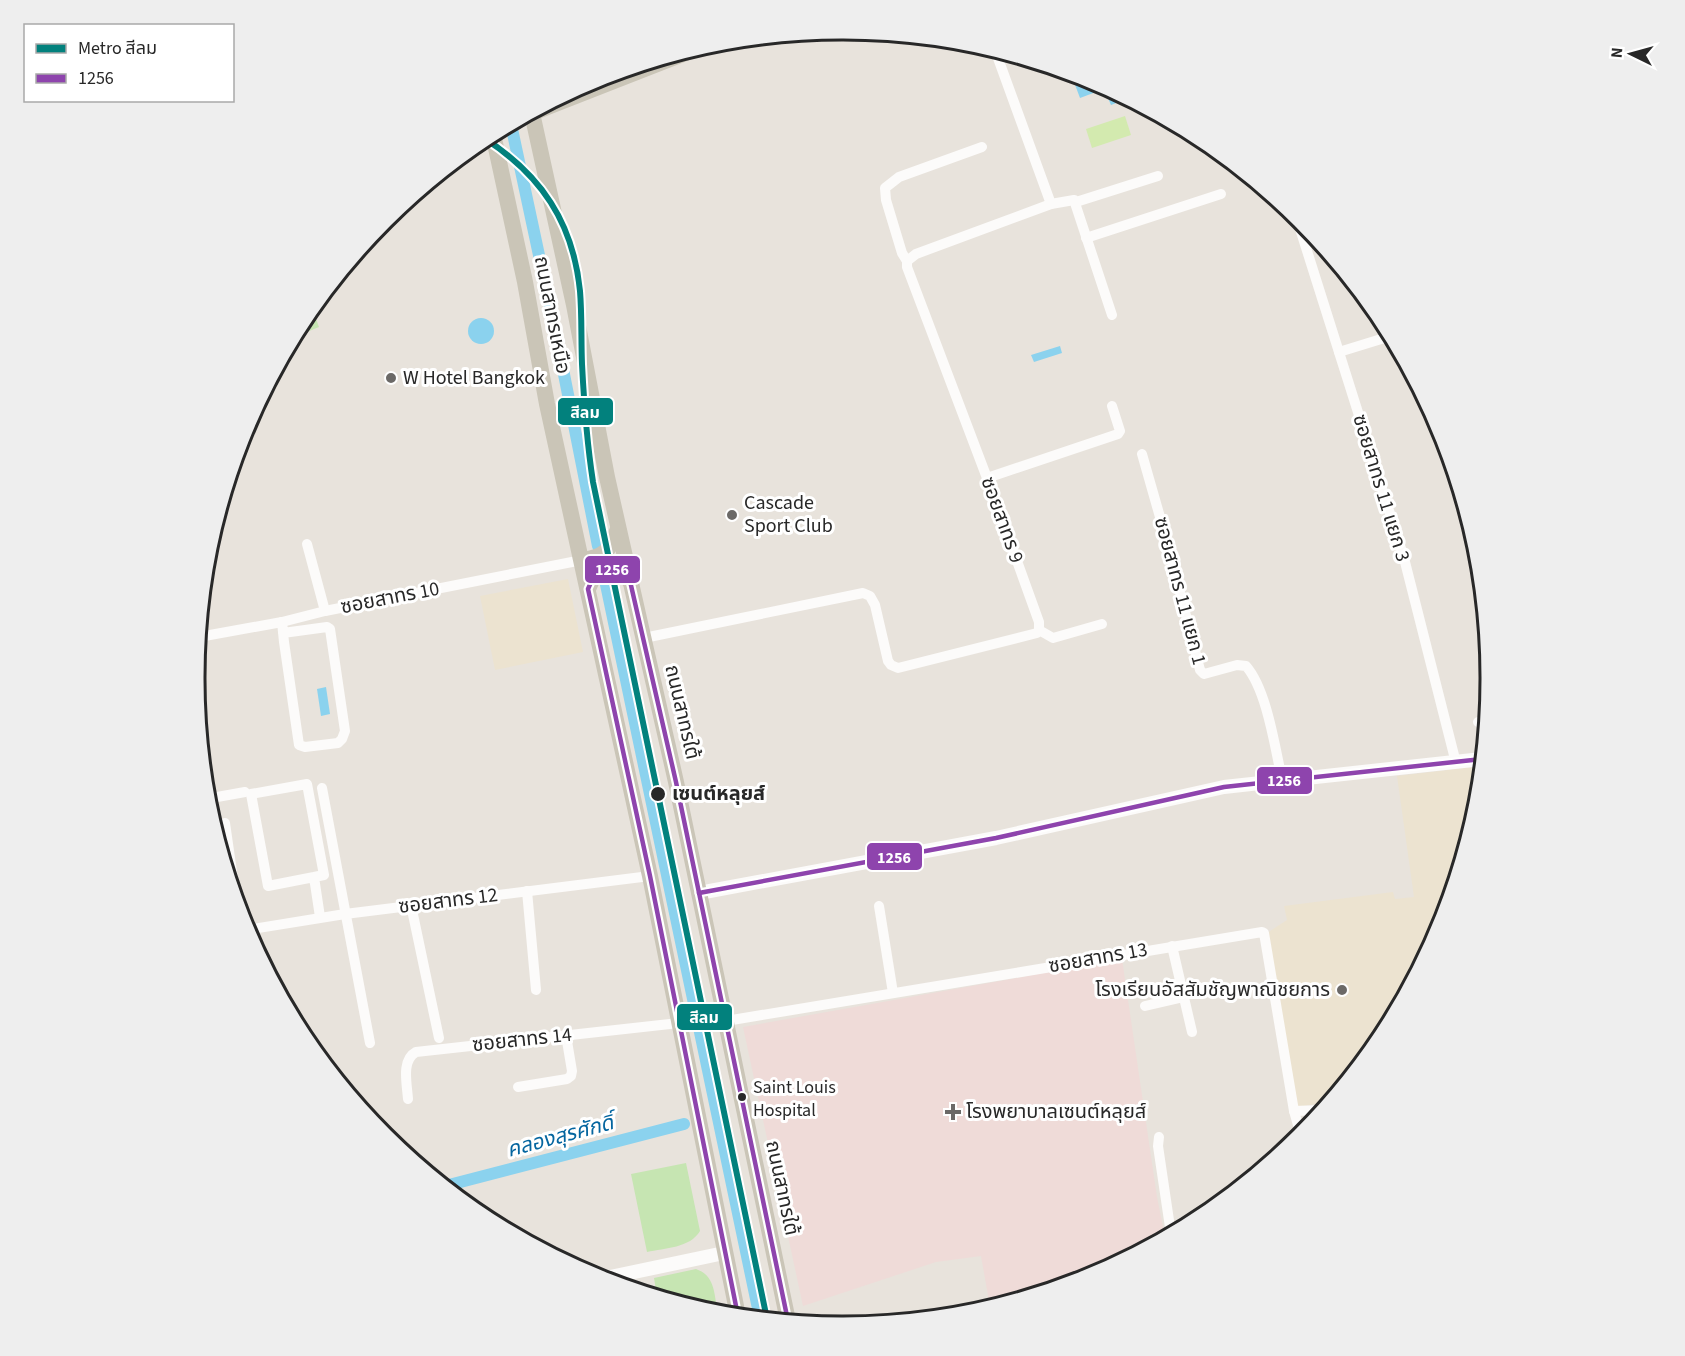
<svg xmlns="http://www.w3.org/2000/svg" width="1685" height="1356" font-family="'Source Sans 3','Noto Sans Thai',sans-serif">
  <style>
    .education { fill: #ece3d0 }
    .medical { fill: #efdbd8 }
    .green { fill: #c6e5b2 }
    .pitch { fill: #d3eaaf }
    .water { fill: #8bd2ee }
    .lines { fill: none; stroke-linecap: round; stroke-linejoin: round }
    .canal { stroke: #8bd2ee; stroke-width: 12 }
    .street { stroke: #fcfbfa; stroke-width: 10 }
    .secondary { stroke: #fcfbfa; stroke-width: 14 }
    .primary { stroke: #cac5b7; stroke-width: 16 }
    .bus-1-casing { stroke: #fff; stroke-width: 9 }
    .bus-1 { stroke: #8e44ad; stroke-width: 4.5 }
    .metro-1-casing { stroke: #fff; stroke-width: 10 }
    .metro-1 { stroke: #02817d; stroke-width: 6 }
    .poi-dot { fill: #6b6967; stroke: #fff; stroke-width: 2 }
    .stop-dot { fill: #282828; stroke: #fff; stroke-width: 2 }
    .labels { text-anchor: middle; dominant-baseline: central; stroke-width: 6; stroke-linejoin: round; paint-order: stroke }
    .bus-label { font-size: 18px; fill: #282828; stroke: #fff; text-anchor: start }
    .street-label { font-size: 20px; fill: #282828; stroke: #fff }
    .poi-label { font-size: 20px; fill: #282828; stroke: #fff; text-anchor: start }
    .stop-label { font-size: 20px; font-weight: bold; fill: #282828; stroke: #fff; text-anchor: start }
    .water-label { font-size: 21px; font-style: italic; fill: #04659f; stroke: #fff }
    .rim { fill: none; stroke: #282828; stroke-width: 3 }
    .line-badge { stroke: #fff; stroke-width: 2 }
    .badge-label { font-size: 16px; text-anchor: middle; font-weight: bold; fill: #fff }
  </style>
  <rect width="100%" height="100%" fill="#e8e3dc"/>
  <g class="education">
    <path d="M 568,579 L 583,652 L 495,670 L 480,596 Z"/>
    <path d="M 1482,766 L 1478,805 L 1441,926 L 1381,1038 L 1329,1102 L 1297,1107 L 1267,933 L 1287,920 L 1284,906 L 1393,892 L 1395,899 L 1414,897 L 1397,776 Z"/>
    <path d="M 1088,1278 L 1024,1297 L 1022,1288 Z"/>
  </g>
  <path class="medical" d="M 1122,959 L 1157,1197 L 1165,1237 L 1090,1277 L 1023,1288 L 1024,1296 L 989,1301 L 981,1256 L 936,1262 L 803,1306 L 743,1027 Z"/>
  <g class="green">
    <path d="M 312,308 L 319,327 L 302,334 L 299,326 Z"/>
    <path d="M 686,1163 L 700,1231 C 690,1248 665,1248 647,1252 L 631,1174 Z"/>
    <path d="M 696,1269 C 716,1276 714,1295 718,1314 L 657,1296 L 654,1278 Z"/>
  </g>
  <path class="pitch" d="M 1125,116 L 1131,135 L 1092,148 L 1086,129 Z"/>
  <g class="water">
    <path d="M 1084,78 L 1123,97 L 1124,100 L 1111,105 L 1104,89 L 1080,98 L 1074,82 Z"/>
    <circle cx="481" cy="331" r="13"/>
    <path d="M 1060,346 L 1062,353 L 1034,362 L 1031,355 Z"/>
    <path d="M 326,687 L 330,714 L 321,716 L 317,689 Z"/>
  </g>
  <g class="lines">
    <g class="canal">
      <path d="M 512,129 L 558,344 L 598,546"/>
      <path d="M 604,575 L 760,1318"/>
      <path d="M 445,1186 L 684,1124"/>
    </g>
    <g class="street">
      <path d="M 995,50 L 1051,204"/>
      <path d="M 1076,202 L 1158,176"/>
      <path d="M 1296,216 L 1404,558 L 1456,763"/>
      <path d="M 1086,238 L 1221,194"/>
      <path d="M 907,261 L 902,253 L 886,200 L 885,188 L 899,177 L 982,147"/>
      <path d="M 1339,352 L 1391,336"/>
      <path d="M 1142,454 L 1166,538 L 1200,670 L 1204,674 L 1237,665 L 1246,666 C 1267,690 1275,748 1282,779"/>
      <path d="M 987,478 L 1118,434 L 1120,431 L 1112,406"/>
      <path d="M 307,544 L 325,611"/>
      <path d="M 282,622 L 284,642 L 299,745 L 305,747 L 338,743 L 342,739 L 345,731 L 330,629 L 327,627 L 283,633"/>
      <path d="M 1039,630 L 1053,638 L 1102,624"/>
      <path d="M 199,637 L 282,622 L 325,611 L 582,560"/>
      <path d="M 644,638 L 863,593 L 870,596 L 875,605 L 888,661 L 891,665 L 898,668 L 1037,633 L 1039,630 L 1039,622 L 987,478 L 907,267 L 907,261 L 916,254 L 1051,204 L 1074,200 L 1112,315"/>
      <path d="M 1478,722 L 1486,720"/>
      <path d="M 322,788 L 370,1043"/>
      <path d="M 206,799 L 245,792"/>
      <path d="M 225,823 L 236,900"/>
      <path d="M 314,877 L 324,875 L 307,784 L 251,794 L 268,886 L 314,877 L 320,917"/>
      <path d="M 527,891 L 536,990"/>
      <path d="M 411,905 L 439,1038"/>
      <path d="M 879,906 L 893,993"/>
      <path d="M 246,930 L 345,914 L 650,876"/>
      <path d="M 1172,946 L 1192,1032"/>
      <path d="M 1145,1006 L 1184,997"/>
      <path d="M 726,1021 L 1262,932 L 1264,933 L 1294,1111 L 1301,1136"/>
      <path d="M 518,1087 L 567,1079 L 571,1076 L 572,1071 L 566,1035"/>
      <path d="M 408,1099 C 407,1084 401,1060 416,1052 L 679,1023"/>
      <path d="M 1294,1111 L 1322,1110"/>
      <path d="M 1159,1137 L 1158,1146 L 1171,1234"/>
    </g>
    <g class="secondary">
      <path d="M 699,893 L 996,838 L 1224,787 L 1482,759"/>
      <path d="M 601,1279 L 724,1253"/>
    </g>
    <g class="primary">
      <path d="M 532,113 L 574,305 L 607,477 L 676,782 L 788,1321"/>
      <path d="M 532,113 L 693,50"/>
      <path d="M 493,134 L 525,282 L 547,404 L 650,876 L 738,1316"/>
      <path d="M 582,560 C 605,557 610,550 618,529"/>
      <path d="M 588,589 L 596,571 C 615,566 616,569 630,581"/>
    </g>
    <g class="bus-1-casing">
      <g id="bus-1">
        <path d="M 699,893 L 996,838 L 1224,787 L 1482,759"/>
        <path d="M 738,1316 L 650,876 L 588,589 L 596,571 C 615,567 616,569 630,581 L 676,782 L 788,1321"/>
      </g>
    </g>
    <use href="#bus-1" class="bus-1"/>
    <g class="metro-1-casing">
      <path id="metro-1" d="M 484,138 C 541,175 573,222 580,291 C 582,315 581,339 582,364 C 584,403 587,443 593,482 L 767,1319"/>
    </g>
    <use href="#metro-1" class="metro-1"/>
  </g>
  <g class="poi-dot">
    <circle cx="391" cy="378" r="6"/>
    <circle cx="732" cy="515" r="6"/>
    <circle cx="1342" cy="990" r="6"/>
    <path d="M950 1103h6v6h6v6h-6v6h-6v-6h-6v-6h6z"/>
  </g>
  <g class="stop-dot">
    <circle cx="658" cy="794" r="8"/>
    <circle cx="742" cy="1097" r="5"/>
  </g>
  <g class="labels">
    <g class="bus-label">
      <text x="753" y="1087">Saint Louis<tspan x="753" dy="23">Hospital</tspan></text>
    </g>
    <g class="street-label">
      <text transform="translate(552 315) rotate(79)">ถนนสาทรเหนือ</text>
      <text transform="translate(1381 488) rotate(73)">ซอยสาทร 11 แยก 3</text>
      <text transform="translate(1002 520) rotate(70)">ซอยสาทร 9</text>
      <text transform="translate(1180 591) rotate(75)">ซอยสาทร 11 แยก 1</text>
      <text transform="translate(390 598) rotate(-11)">ซอยสาทร 10</text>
      <text transform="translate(682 712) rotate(77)">ถนนสาทรใต้</text>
      <text transform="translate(448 901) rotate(-7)">ซอยสาทร 12</text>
      <text transform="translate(1098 958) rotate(-10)">ซอยสาทร 13</text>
      <text transform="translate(522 1040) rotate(-6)">ซอยสาทร 14</text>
      <text transform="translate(782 1188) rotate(78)">ถนนสาทรใต้</text>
    </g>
    <g class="poi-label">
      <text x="403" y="378">W Hotel Bangkok</text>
      <text x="744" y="503">Cascade<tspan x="744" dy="23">Sport Club</tspan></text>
      <text x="1330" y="990" text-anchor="end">โรงเรียนอัสสัมชัญพาณิชยการ</text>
      <text x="966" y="1112">โรงพยาบาลเซนต์หลุยส์</text>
    </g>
    <g class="stop-label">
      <text x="672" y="794">เซนต์หลุยส์</text>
    </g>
    <g class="water-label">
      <text transform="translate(560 1136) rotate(-15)">คลองสุรศักดิ์</text>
    </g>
  </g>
  <path d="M0 0H1685V1356H0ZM842 40H843A637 637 0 0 1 1480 677V679A637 637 0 0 1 843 1316H842A637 637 0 0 1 205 679V677A637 637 0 0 1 842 40Z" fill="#eee" fill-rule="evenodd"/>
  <path class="rim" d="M842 40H843A637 637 0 0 1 1480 677V679A637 637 0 0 1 843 1316H842A637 637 0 0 1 205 679V677A637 637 0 0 1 842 40Z"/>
  <g class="line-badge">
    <rect x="557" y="397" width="57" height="29" rx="6" fill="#02817d"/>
    <rect x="584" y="555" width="57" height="29" rx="6" fill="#8e44ad"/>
    <rect x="1256" y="766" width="57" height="29" rx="6" fill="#8e44ad"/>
    <rect x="866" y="842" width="57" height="29" rx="6" fill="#8e44ad"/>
    <rect x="676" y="1003" width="57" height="28" rx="6" fill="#02817d"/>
  </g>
  <g class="badge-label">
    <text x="585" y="418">สีลม</text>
    <text x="612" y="575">1256</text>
    <text x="1284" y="786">1256</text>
    <text x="894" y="863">1256</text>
    <text x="704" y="1023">สีลม</text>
  </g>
  <rect x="24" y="24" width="210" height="78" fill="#ffffff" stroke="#a9a9a9" stroke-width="1.5"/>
  <rect x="36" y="44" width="30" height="9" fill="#02817d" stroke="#a9a9a9" stroke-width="1.5"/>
  <text x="78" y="54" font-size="18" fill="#282828">Metro สีลม</text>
  <rect x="36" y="74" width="30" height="9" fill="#8e44ad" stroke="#a9a9a9" stroke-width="1.5"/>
  <text x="78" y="84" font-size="18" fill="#282828">1256</text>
  <g transform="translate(1631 54) rotate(275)" stroke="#ffffff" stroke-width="4.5" paint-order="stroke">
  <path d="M0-4.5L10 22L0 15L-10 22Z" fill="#282828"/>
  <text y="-9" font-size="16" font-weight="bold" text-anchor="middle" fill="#282828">N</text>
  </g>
</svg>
